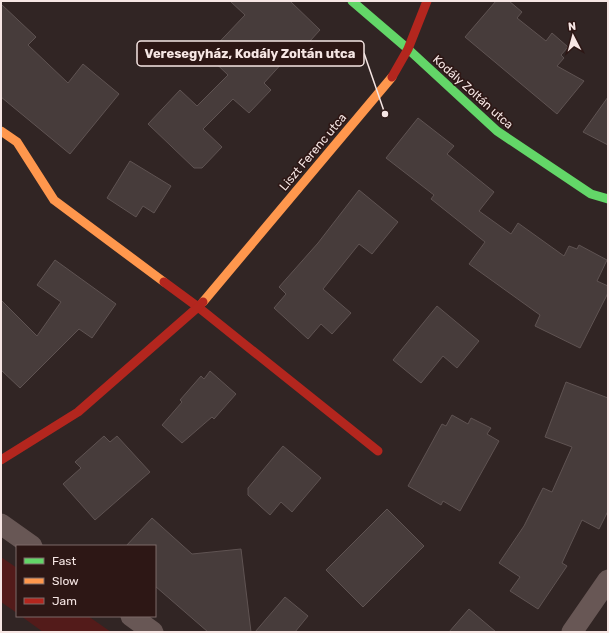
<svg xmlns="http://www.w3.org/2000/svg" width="609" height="633" font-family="Rubik,sans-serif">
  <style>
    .green { fill: #531b1a }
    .building { fill: #473c3b; stroke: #5f5352 }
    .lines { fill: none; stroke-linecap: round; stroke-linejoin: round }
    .street { stroke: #685755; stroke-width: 21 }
    .fast { stroke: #63d668; stroke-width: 9 }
    .slow { stroke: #ff974d; stroke-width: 9 }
    .jam { stroke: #b3261e; stroke-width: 9 }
    .labels { text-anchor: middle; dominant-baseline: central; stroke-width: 3.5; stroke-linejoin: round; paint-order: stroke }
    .street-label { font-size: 12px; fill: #f6e6e4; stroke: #2d1715 }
    .leader { fill: none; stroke: #f6e6e4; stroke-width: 1.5 }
    .callout-dot { fill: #f6e6e4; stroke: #2d1715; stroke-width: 1.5 }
    .callout { fill: #2d1715; stroke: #f6e6e4; stroke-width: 1.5 }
    .callout-label { font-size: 13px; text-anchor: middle; font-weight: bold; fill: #f6e6e4 }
  </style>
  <rect width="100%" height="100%" fill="#312524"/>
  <g class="green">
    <path d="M 1,557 L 17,568 L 17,613 L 1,602 Z"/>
    <path d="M 21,616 L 88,616 L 111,632 L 43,632 Z"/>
  </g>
  <g class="building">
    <path d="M 230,1 L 290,1 L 320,30 L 299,53 L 295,49 L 264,83 L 271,90 L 249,113 L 233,99 L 203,129 L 222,147 L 202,168 L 194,168 L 148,124 L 180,90 L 197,106 L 228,75 L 207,55 L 245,15 Z"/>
    <path d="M 496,1 L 509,1 L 522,12 L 517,18 L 546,41 L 552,33 L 568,47 L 561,55 L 564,58 L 557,66 L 584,81 L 557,114 L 465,37 Z"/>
    <path d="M 1,4 L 36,37 L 28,45 L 68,83 L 83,64 L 119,94 L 70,154 L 1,97 Z"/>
    <path d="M 608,97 L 608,145 L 583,132 Z"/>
    <path d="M 418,118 L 454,146 L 447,154 L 494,192 L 479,211 L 511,234 L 518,223 L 564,256 L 569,246 L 577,249 L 579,245 L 607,260 L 597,281 L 608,286 L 608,293 L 580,348 L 535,326 L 540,315 L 469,264 L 485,242 L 431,199 L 434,195 L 386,158 Z"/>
    <path d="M 130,161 L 171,186 L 154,213 L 143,206 L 136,217 L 107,198 Z"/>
    <path d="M 359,190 L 398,222 L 372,254 L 359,244 L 323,289 L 351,313 L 332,334 L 321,324 L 308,339 L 274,308 L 286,294 L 279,287 L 318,243 Z"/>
    <path d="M 55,260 L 116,304 L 92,338 L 79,329 L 20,388 L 1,370 L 1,300 L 37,336 L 61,302 L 37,285 Z"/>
    <path d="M 437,306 L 479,341 L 457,368 L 443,356 L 421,383 L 393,360 Z"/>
    <path d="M 210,371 L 236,394 L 214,419 L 212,417 L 182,443 L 162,425 L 182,402 L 180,400 L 201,376 L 204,379 Z"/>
    <path d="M 566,382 L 608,398 L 608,511 L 599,529 L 582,520 L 562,563 L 567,566 L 538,609 L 510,591 L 520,577 L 499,563 L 524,526 L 543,488 L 552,492 L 572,447 L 545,437 Z"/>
    <path d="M 452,415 L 468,424 L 471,418 L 491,428 L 487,434 L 499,441 L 460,511 L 443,501 L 441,505 L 408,486 L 442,424 L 446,426 Z"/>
    <path d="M 104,436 L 110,442 L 117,436 L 150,472 L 95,520 L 63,484 L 81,468 L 75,462 Z"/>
    <path d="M 283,446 L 321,478 L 292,512 L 281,502 L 270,515 L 248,495 L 248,488 Z"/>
    <path d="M 387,509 L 424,546 L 363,607 L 326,570 Z"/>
    <path d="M 152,518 L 192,554 L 241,549 L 251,632 L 208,632 L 155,586 L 155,546 L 126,546 Z"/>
    <path d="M 285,597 L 308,616 L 295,632 L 255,632 Z"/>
    <path d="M 469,609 L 496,632 L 449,632 Z"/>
  </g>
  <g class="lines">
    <g class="street">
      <path d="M 1,524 L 32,546"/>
      <path d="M 131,616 L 153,632"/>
      <path d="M 572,632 L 608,580"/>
    </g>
    <path class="fast" d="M 352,1 L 408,49 L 497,131 L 591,194 L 608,199"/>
    <g class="slow">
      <path d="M 1,131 L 17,142 L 54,200 L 164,282"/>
      <path d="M 203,302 L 392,77"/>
    </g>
    <g class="jam">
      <path d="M 392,77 L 408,49 L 427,1"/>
      <path d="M 164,282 L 198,307 L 378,451"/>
      <path d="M 1,460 L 78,412 L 198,307 L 203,302"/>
    </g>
  </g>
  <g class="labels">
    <g class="street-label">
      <text transform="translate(473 92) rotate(42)">Kodály Zoltán utca</text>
      <text transform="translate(313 152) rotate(-50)">Liszt Ferenc utca</text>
    </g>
  </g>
  <path class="leader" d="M385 114L364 53"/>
  <circle class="callout-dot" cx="385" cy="114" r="4"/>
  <rect class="callout" x="137" y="41" width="227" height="25" rx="4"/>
  <g class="callout-label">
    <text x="250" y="58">Veresegyház, Kodály Zoltán utca</text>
  </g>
  <rect width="609" height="633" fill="none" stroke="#f6e6e4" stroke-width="4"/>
  <rect x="16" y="545" width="140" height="72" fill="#2d1715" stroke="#7d6a68"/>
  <rect x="24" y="558" width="20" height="6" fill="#63d668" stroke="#7d6a68"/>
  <text x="52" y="565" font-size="12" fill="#f6e6e4">Fast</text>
  <rect x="24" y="578" width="20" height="6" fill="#ff974d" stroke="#7d6a68"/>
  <text x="52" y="585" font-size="12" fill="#f6e6e4">Slow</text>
  <rect x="24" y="598" width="20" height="6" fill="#b3261e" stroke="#7d6a68"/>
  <text x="52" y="605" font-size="12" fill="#f6e6e4">Jam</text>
  <g transform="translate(573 36) rotate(354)" stroke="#2d1715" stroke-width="3" paint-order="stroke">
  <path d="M0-3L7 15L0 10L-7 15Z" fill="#f6e6e4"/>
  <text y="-6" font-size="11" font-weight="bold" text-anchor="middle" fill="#f6e6e4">N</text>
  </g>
</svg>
